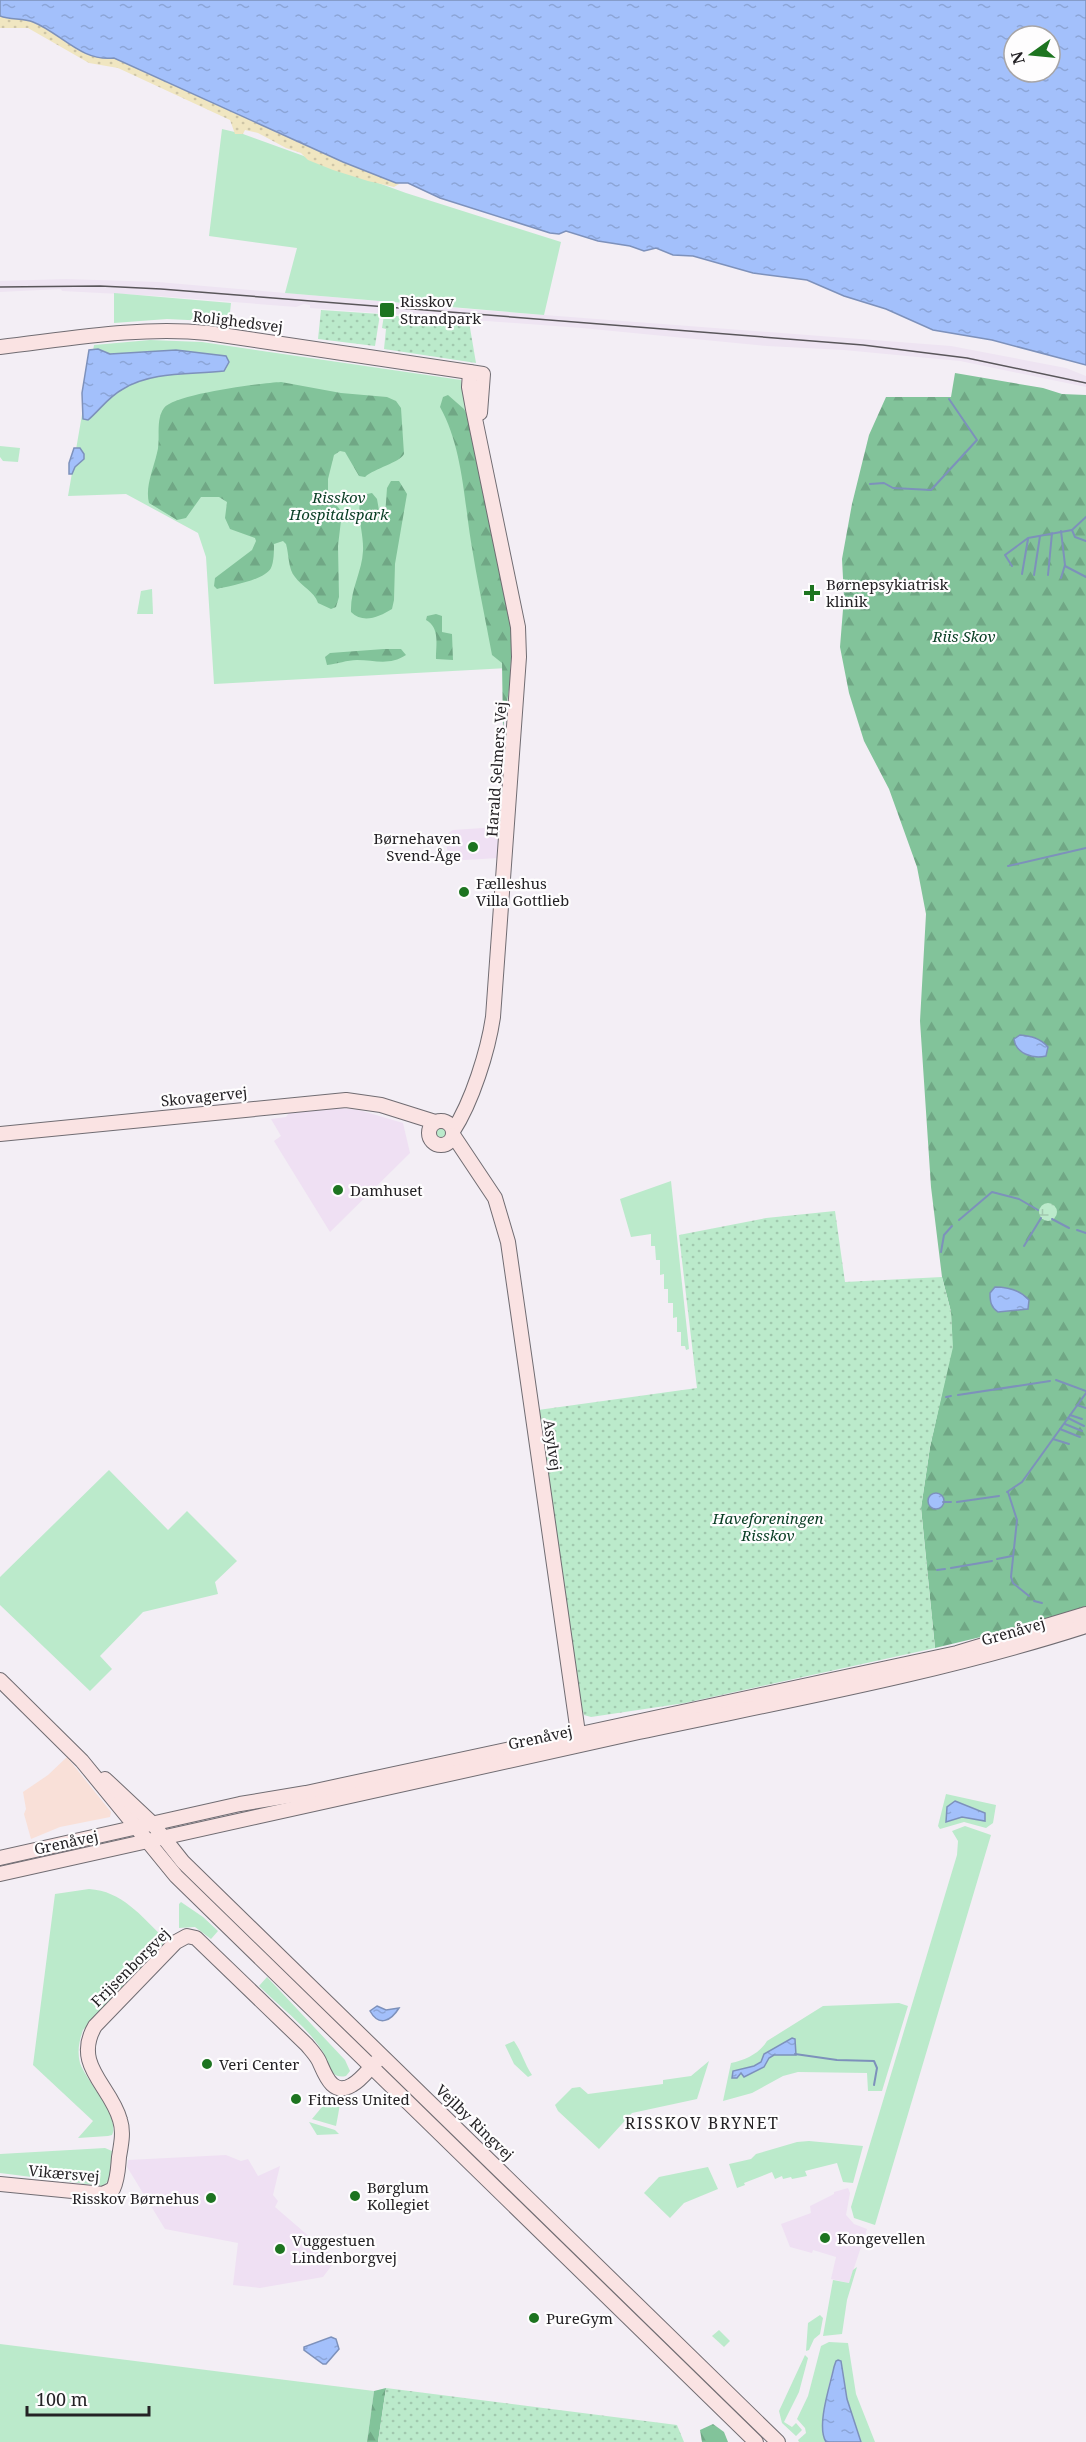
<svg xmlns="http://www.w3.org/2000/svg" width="1086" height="2442" font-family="'Noto Serif',serif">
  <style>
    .commercial { fill: #f9e0d8 }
    .education { fill: #efe0f3 }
    .built { fill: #eee4f2 }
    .green { fill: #bbeacb; fill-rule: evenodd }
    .forest { fill: url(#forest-firs); fill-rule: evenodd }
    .wetland { fill: url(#wetland-marsh) }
    .sand { fill: url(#sand-dots) }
    .garden { fill: url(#garden-dots) }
    .water { fill: url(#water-ripples); stroke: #7d91bb; stroke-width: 1.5; fill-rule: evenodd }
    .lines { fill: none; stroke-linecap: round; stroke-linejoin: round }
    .stream { stroke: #7d91bb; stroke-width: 2 }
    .secondary-casing { stroke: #706c72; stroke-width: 16 }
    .secondary { stroke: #fae3e3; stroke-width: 14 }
    .tram { stroke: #59565a; stroke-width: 1.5 }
    .poi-dot { fill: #1d7420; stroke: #fefdfe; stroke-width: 2 }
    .labels { text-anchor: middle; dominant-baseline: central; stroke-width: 4.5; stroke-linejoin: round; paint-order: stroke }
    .poi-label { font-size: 15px; fill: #242225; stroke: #fefdfe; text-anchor: start }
    .street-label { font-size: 15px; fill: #242225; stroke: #fefdfe }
    .park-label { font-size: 15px; font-style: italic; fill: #073c22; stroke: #fefdfe }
    .neighbourhood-label { font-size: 16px; letter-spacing: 1.5px; fill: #242225; stroke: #fefdfe }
  </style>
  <defs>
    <pattern id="forest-firs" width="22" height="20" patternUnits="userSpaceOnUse" patternTransform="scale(1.5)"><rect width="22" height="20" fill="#82c39a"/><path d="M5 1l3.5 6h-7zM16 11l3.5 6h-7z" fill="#70a785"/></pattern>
    <pattern id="wetland-marsh" width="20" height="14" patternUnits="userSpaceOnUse" patternTransform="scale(1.5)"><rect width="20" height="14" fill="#bbeacb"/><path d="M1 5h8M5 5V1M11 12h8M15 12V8" fill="none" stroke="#a1c8ae"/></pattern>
    <pattern id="sand-dots" width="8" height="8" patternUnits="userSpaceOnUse" patternTransform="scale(1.5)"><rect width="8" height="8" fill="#f0e6c1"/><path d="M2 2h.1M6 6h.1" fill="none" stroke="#cec5a6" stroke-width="1.8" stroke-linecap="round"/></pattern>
    <pattern id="garden-dots" width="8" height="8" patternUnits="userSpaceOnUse" patternTransform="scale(1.5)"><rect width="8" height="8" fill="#bbeacb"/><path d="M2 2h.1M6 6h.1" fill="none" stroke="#a1c8ae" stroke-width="1.8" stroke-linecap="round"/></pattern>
    <pattern id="water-ripples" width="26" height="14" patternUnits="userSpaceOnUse" patternTransform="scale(1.5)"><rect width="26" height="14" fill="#a3c0fb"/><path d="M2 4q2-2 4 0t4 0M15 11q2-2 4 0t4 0" fill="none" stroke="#8ca5d7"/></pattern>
  </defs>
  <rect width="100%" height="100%" fill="#f3eef5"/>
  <path class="commercial" d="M 67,1757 L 111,1812 L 110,1817 L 60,1827 L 31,1839 L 24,1814 L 26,1809 L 23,1792 L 48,1775 Z"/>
  <g class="education">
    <path d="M 498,827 L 500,831 L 499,858 L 448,861 L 446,835 L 453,830 Z"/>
    <path d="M 342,1108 L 359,1110 L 403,1123 L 410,1153 L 330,1232 L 274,1141 L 281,1136 L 271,1119 L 286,1117 L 289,1113 Z"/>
    <path d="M 226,2155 L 241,2161 L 248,2159 L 258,2176 L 280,2166 L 273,2195 L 278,2201 L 275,2207 L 326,2251 L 338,2257 L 323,2277 L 260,2288 L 233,2285 L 238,2243 L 165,2229 L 127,2167 L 128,2160 Z"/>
    <path d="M 848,2188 L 850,2193 L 846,2215 L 854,2224 L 867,2229 L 849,2283 L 831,2279 L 836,2257 L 813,2250 L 812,2253 L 790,2247 L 781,2224 L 811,2213 L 810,2206 L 834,2194 L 834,2192 Z"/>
  </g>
  <path class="built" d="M 66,279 L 158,282 L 479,310 L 951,346 L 1066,368 L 1086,376 L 1086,387 L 960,361 L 844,350 L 767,346 L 582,328 L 310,308 L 310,305 L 304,304 L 296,307 L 158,296 L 62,291 L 61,289 L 0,292 L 0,281 Z"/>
  <g class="green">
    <path d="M 222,129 L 243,134 L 406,193 L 561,242 L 544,315 L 285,293 L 297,248 L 209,236 Z"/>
    <path d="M 114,293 L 231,303 L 229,322 L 167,319 L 114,323 Z"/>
    <path d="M 150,340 L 202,342 L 461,380 L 505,628 L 508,668 L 214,684 L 206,557 L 198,533 L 126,494 L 68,496 L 94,345 Z"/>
    <path d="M 0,446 L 20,448 L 18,462 L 3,461 L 0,457 Z"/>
    <path d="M 152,589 L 153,614 L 137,614 L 141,591 Z"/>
    <circle cx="441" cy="1133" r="7"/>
    <path d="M 671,1181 L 689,1349 L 686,1350 L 685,1346 L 681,1346 L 681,1332 L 677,1332 L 677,1317 L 673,1318 L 673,1303 L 668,1303 L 668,1289 L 664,1289 L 664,1274 L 660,1275 L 660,1260 L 656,1260 L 655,1246 L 651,1246 L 651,1234 L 631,1237 L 620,1199 Z"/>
    <path d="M 109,1470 L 168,1530 L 187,1511 L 237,1561 L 215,1582 L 218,1594 L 143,1612 L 100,1656 L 112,1669 L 90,1691 L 0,1605 L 0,1577 Z"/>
    <path d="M 946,1794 L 996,1805 L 993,1823 L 986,1828 L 964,1822 L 940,1829 L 938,1826 ZM 955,1801 L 985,1813 L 983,1821 L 973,1817 L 957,1817 Z"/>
    <path d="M 965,1826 L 991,1835 L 875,2225 L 854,2218 L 851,2207 L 957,1855 L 958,1841 L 952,1831 Z"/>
    <path d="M 89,1889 C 122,1891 141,1916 163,1937 L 164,1943 L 83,2030 C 79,2041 77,2052 80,2063 C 86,2081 121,2117 112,2135 L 108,2136 L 78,2138 L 93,2121 L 33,2065 L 55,1894 Z"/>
    <path d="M 181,1902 L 203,1917 L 218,1931 L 211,1939 L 195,1927 L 179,1928 L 179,1904 Z"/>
    <path d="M 267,1977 L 345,2060 L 350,2071 L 346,2076 C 328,2080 329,2060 321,2049 C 305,2025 279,2006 259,1986 Z"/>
    <path d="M 899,2003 L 908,2006 L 882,2091 L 868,2091 L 867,2073 L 798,2072 L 783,2076 L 752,2093 L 723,2101 L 731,2063 C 745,2060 759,2054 767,2041 L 823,2006 Z"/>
    <path d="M 514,2041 C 522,2052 524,2063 532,2075 L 528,2077 L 514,2064 L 505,2045 Z"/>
    <path d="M 709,2061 L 697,2099 L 632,2113 L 599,2149 L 558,2111 L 555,2105 L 572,2088 L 580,2087 L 588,2094 L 663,2084 L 663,2080 L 691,2076 Z"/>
    <path d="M 391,2075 L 704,2379 L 661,2341 L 389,2078 Z"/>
    <path d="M 331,2096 L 341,2099 L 336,2126 L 312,2119 Z"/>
    <path d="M 309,2122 L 335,2130 L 339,2134 L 317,2135 Z"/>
    <path d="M 809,2141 L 863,2146 L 853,2183 L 843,2182 L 837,2163 L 805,2171 L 807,2176 L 792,2179 L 791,2177 L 783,2179 L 782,2176 L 775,2179 L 772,2172 L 744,2183 L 745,2185 L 737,2188 L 729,2164 L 751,2159 L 756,2154 L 797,2142 Z"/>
    <path d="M 105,2148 L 112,2151 L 109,2180 L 103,2186 L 0,2173 L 0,2154 Z"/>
    <path d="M 708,2167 L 718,2189 L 684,2203 L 670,2218 L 644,2193 L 659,2177 Z"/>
    <path d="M 857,2267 L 847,2300 L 842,2334 L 823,2336 L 833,2280 L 849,2283 L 853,2270 Z"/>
    <path d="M 820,2315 L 823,2318 L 820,2334 L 814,2339 L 809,2350 L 806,2351 L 808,2323 Z"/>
    <path d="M 719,2330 L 730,2341 L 724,2347 L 712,2336 Z"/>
    <path d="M 829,2342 L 848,2343 L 856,2394 L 875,2442 L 861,2442 L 847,2399 L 841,2361 C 840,2362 834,2367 834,2368 C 828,2379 820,2432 826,2442 L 799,2442 L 798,2440 L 806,2433 L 805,2428 L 797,2419 L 808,2396 L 821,2346 Z"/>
    <path d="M 0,2344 L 374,2391 L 367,2442 L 0,2442 Z"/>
    <path d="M 805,2355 L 808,2358 L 799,2392 L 784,2422 L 792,2427 L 796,2423 L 802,2430 L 796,2436 L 782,2423 L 779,2411 Z"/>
  </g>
  <g class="forest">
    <path d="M 955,373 L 1043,388 L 1062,394 L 1086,395 L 1086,1606 L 1014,1629 L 935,1648 L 921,1508 L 930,1447 L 952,1347 L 951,1312 L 942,1277 L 931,1187 L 920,1021 L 926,914 L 917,867 L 889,789 L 864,741 L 849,693 L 840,647 L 844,597 L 842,559 L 852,504 L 869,435 L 886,397 L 951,397 ZM 1029,1300 L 1028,1309 L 998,1312 Z"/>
    <path d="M 281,382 L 341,393 L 387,397 L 396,401 L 401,408 L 404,454 C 399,463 375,468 365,477 L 359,476 L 345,452 L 340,451 L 334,455 L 328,479 L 328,495 L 342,512 L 338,546 L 339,597 L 336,607 L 331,609 L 318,603 C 314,591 302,587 295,577 C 288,569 289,554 286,544 L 283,541 L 274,544 C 274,551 274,562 271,568 C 265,580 230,586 217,589 L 214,586 L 215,578 L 252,550 L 256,541 L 255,538 L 230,529 L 225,518 L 227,502 L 219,497 L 201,497 L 186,518 L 177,520 L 149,503 C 145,487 153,470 157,453 C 161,440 155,420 164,408 C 174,394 261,383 281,382 Z"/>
    <path d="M 448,395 L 464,409 L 470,420 L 512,633 L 510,683 L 503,728 L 502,663 L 492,655 C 485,617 477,580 471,542 C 464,498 462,446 440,407 L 443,397 Z"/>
    <path d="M 391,481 L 399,481 L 407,494 L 395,564 L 394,600 L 392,609 C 379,617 363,624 351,612 C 350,590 362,572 363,551 C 364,532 355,513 362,495 L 372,493 L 377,499 L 380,516 L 385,516 L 387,488 Z"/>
    <path d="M 436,614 L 442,616 L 442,632 L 452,634 L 453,660 L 436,659 C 436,644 440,628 426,620 L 427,616 Z"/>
    <path d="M 384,649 L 401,649 L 406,655 C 389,666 375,660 357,660 C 347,660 337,664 327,665 L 325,657 L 330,653 Z"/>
    <path d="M 386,2388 L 378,2442 L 367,2442 L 374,2391 Z"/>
    <path d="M 713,2424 L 724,2432 L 728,2442 L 702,2442 L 700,2430 Z"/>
  </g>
  <circle class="wetland" cx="1048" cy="1212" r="9"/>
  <path class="sand" d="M 0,16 C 10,20 23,18 33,22 C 61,33 82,62 114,58 L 343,162 L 399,184 L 394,187 L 368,181 L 333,170 L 308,160 L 301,153 L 286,148 L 258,133 L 245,130 L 243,134 L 235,134 L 230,120 L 118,68 L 89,63 L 28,28 L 0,28 Z"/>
  <g class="garden">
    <path d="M 321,310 L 380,314 L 375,346 L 318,339 Z"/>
    <path d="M 384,315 L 469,322 L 476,363 L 384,349 L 386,329 L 382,328 Z"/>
    <path d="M 835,1211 L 845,1282 L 942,1277 L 951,1312 L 953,1347 L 930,1447 L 921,1508 L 935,1648 L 685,1703 L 591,1717 L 584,1715 L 578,1695 L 538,1410 L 697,1388 L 679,1235 L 766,1218 Z"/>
    <path d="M 386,2388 L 677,2425 L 684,2442 L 378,2442 Z"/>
  </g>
  <g class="water">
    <path d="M 0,0 L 1086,0 L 1086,365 L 992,340 L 933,330 L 886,309 L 844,296 L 807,280 L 753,273 L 693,256 L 673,255 L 656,248 L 644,251 L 630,246 L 598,241 L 566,231 L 559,234 L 550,233 L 440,198 L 408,183 L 396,183 L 343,162 L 114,58 C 81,62 61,33 33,22 C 23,18 10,20 0,16 ZM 1014,36 L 1050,36 L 1050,72 L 1014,72 Z"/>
    <path d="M 98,349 L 110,354 L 176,350 L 226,356 L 229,362 L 224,371 C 190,375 153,371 123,389 C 108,397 100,410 88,420 L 83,419 L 82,393 L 89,350 Z"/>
    <path d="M 74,448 L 80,448 L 84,454 L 84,459 L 75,467 L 72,474 L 69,474 L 69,463 Z"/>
    <path d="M 1020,1035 C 1031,1036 1040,1038 1048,1047 L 1046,1056 C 1033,1059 1016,1054 1014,1039 Z"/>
    <path d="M 995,1287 C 1008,1287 1021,1291 1029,1300 L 1028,1309 L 998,1312 C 991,1307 990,1302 990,1293 Z"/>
    <circle cx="936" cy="1501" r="8"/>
    <path d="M 955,1801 L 985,1813 L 985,1821 L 962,1817 L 946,1822 L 947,1807 Z"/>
    <path d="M 377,2006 L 386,2010 L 399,2008 C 391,2021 379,2027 370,2011 Z"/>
    <path d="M 792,2038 L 795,2039 L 796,2055 L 774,2055 L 769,2058 L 764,2067 L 744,2077 L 741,2073 L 737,2078 L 732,2078 L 733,2071 L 754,2066 L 761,2062 L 764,2054 Z"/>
    <path d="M 331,2337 L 336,2339 L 339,2349 L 326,2364 L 323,2364 L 304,2350 L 304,2347 Z"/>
    <path d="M 838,2360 L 841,2361 L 847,2399 L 861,2442 L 826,2442 C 816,2426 830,2386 834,2367 L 836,2361 Z"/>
  </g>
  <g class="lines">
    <g class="stream">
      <path d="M 870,484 L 884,483 L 893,488 L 931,490 L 977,440 L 949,399"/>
      <path d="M 1086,517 L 1072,530 L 1075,537 L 1086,541"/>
      <path d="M 1061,531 L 1065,565 L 1061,578"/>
      <path d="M 1012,566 L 1005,555 L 1028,538 L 1072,530"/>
      <path d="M 1065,566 L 1086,577"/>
      <path d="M 1022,574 L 1028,539"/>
      <path d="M 1034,575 L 1040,536"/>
      <path d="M 1048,575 L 1052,533"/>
      <path d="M 1008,866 L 1086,848"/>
      <path d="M 1052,1219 L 1069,1228"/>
      <path d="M 959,1220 L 992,1192 L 1019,1199 L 1038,1210"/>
      <path d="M 1077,1230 L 1086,1233"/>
      <path d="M 1024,1246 L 1041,1218"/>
      <path d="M 941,1252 L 944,1235 L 952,1226"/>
      <path d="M 1056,1380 L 1086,1391"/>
      <path d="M 958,1395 L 1050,1381"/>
      <path d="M 946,1397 L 951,1396"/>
      <path d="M 1077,1405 L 1086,1408"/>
      <path d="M 1070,1415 L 1082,1419"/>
      <path d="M 1068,1418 L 1084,1426"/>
      <path d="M 1065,1424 L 1082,1431"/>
      <path d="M 1060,1429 L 1080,1437"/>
      <path d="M 1053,1439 L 1069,1444"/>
      <path d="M 1007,1492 L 1022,1482 L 1086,1393"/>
      <path d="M 1008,1492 L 1017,1520 L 1011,1577 L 1013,1583 L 1029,1596"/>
      <path d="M 943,1502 L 951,1502"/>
      <path d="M 957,1502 L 999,1496"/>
      <path d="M 997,1559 L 1012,1556"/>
      <path d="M 951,1568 L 992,1561"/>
      <path d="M 937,1570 L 945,1569"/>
      <path d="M 1034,1601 L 1042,1603"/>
      <path d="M 795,2054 L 837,2060 L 874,2061 L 877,2068 L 874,2085"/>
    </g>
    <g class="secondary-casing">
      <g id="secondary">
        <path d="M 0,347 C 69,339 139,326 208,333 L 483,374 L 480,413"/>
        <circle cx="441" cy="1133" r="12"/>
        <path d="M 453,1131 C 472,1102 488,1051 493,1017 L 519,657 L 518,627 L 473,409 L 469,387 L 470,372"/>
        <path d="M 0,1134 L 346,1100 L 381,1105 L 435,1122"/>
        <path d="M 453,1135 L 495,1198 L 508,1242 L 579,1740"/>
        <path d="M 0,1680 L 82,1761 L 176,1876 L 756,2442"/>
        <path d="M 105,1779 L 152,1823 L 183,1862 L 778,2442"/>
        <path d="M 0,1858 L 240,1804 L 306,1793 L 957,1653 L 1086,1614"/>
        <path d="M 0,1874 C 213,1827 426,1778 639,1732 C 789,1700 940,1673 1086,1626"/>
        <path d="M 0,2184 L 103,2194 L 113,2189 C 118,2179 118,2168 119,2157 C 121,2145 124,2132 120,2120 C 111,2086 72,2065 95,2026 L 176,1942 L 187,1936 L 196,1938 L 307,2045 C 311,2050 316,2055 319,2061 C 325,2074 332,2097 352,2085 C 361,2080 369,2069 376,2062"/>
      </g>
    </g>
    <use href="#secondary" class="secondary"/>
    <path class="tram" d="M 0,287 L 100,286 L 161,289 L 863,345 L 967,358 L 1086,383"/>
  </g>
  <g class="poi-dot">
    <rect x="379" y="302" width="16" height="16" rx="3"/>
    <path d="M809 584h6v6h6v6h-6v6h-6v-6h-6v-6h6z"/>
    <circle cx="473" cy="847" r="6"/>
    <circle cx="464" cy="892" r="6"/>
    <circle cx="338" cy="1190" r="6"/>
    <circle cx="207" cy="2064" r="6"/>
    <circle cx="296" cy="2099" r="6"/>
    <circle cx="355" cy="2196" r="6"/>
    <circle cx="211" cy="2198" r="6"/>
    <circle cx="825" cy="2238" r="6"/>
    <circle cx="280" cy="2249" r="6"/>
    <circle cx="534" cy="2318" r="6"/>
  </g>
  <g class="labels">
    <g class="poi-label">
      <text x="400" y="301">Risskov<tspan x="400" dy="17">Strandpark</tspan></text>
      <text x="826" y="584">Børnepsykiatrisk<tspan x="826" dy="17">klinik</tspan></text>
      <text x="461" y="838" text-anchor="end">Børnehaven<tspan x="461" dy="17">Svend-Åge</tspan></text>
      <text x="476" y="883">Fælleshus<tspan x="476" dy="17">Villa Gottlieb</tspan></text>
      <text x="350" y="1190">Damhuset</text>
      <text x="219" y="2064">Veri Center</text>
      <text x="308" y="2099">Fitness United</text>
      <text x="367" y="2187">Børglum<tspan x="367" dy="17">Kollegiet</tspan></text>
      <text x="199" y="2198" text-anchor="end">Risskov Børnehus</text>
      <text x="837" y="2238">Kongevellen</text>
      <text x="292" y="2240">Vuggestuen<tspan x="292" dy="17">Lindenborgvej</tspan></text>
      <text x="546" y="2318">PureGym</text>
    </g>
    <g class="street-label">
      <text transform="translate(238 321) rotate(7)">Rolighedsvej</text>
      <text transform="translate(496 769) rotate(-86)">Harald Selmers Vej</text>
      <text transform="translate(204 1096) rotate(-6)">Skovagervej</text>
      <text transform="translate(553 1445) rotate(82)">Asylvej</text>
      <text transform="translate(1013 1631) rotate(-16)">Grenåvej</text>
      <text transform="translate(540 1737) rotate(-12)">Grenåvej</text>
      <text transform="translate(66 1842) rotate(-12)">Grenåvej</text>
      <text transform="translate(130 1967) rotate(-45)">Frijsenborgvej</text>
      <text transform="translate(475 2122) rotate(44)">Vejlby Ringvej</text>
      <text transform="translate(64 2173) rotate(5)">Vikærsvej</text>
    </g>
    <g class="park-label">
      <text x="339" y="497">Risskov<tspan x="339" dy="17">Hospitalspark</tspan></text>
      <text x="964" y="636">Riis Skov</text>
      <text x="768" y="1518">Haveforeningen<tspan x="768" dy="17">Risskov</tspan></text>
    </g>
    <g class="neighbourhood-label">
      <text x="702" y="2123">RISSKOV BRYNET</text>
    </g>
  </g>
  <g transform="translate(1032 54) rotate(255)"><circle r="28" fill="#fefdfe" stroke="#a7a5a7" stroke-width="1.5"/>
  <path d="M0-4.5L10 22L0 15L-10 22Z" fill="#1d7420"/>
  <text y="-9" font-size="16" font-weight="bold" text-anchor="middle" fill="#242225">N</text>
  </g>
  <path d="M27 2406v9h122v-9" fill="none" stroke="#242225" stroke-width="3"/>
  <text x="36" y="2406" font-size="18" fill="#242225" stroke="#fefdfe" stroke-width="4.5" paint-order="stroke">100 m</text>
</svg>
